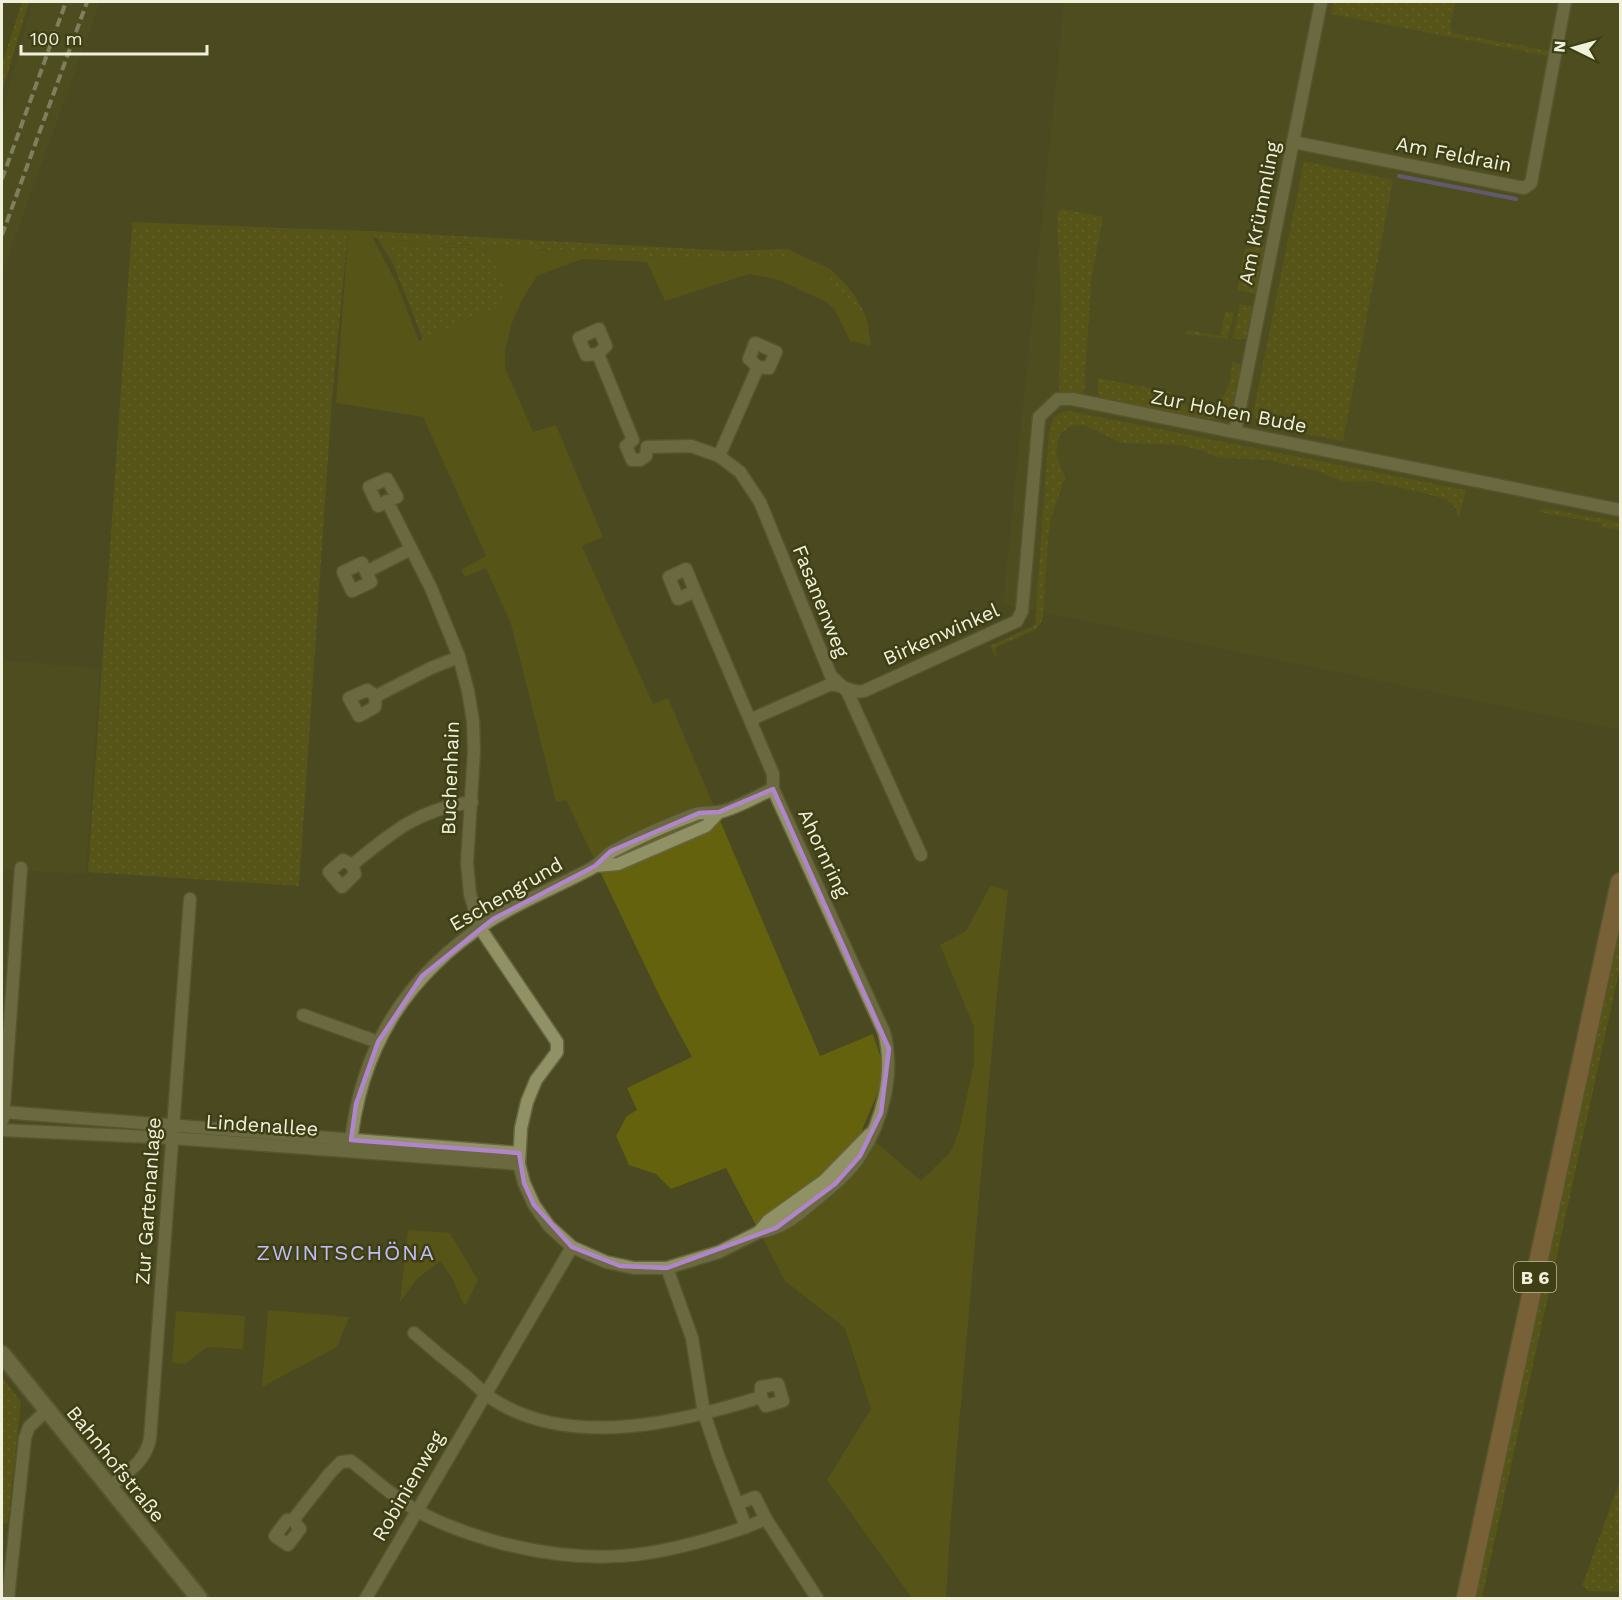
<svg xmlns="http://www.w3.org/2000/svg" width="1622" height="1600" font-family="'Work Sans',sans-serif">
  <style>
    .built { fill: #535221 }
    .grass { fill: url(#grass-dots) }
    .park { fill: #64620d }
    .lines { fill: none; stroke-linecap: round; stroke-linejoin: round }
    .stream { stroke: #7d70ca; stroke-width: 4 }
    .street-casing { stroke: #666540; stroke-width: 15 }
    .secondary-casing { stroke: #666540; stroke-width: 20 }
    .primary-casing { stroke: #666540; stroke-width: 21 }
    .street { stroke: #919166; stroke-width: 12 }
    .secondary { stroke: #919166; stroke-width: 16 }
    .primary { stroke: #b07e52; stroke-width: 18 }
    .rail { stroke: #c1c1a6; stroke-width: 4; stroke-dasharray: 9 4.5; stroke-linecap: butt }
    .marked { fill: none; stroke: #b085cb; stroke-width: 4.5; stroke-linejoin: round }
    .labels { text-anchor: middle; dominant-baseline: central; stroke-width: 5; stroke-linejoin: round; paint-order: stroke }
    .shield { fill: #3f3f15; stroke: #bbbc9f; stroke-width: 1.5 }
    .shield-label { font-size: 18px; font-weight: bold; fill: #f0f1da }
    .street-label { font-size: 20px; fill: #f0f1da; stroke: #3f3f15 }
    .quarter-label { font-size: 22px; letter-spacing: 1.5px; fill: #c2bdf6; stroke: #3f3f15 }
  </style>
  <defs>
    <pattern id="grass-dots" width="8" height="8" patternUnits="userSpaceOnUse" patternTransform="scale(1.5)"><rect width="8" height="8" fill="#64620d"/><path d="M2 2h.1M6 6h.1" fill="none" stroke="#7a7930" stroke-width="1.8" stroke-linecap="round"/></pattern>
  </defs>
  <rect width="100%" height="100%" fill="#4a4921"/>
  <g class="built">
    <path d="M 33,2 L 100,2 L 2,273 L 2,112 Z"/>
    <path d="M 1064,2 L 1620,2 L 1620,730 L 1003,604 Z"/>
    <path d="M 2,660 L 100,669 L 86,874 L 2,869 Z"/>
  </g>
  <g class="grass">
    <path d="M 22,2 L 29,2 L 2,92 L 2,64 Z"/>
    <path d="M 1333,2 L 1455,2 L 1450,28 L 1453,33 L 1550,51 L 1549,56 L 1331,14 Z"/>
    <path d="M 1304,161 L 1393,180 L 1343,441 L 1260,425 L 1253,413 Z"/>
    <path d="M 1062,209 L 1103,217 L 1091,282 L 1084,395 L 1067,392 L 1059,393 L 1061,301 L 1057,213 Z"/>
    <path d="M 132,225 L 348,233 L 332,399 L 299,886 L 88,872 Z"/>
    <path d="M 369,231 L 732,251 L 788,249 L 790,254 L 786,258 L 765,255 L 727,261 L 378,239 L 373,238 Z"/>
    <path d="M 387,243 L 493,250 L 510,301 L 423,340 L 394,266 L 396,266 Z"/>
    <path d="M 1265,245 L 1256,294 L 1237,290 L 1245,249 Z"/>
    <path d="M 830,269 C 847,283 859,300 867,319 L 860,321 L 856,312 L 828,277 Z"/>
    <path d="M 1240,304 L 1253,306 L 1246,339 L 1233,339 Z"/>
    <path d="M 1225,311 L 1234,313 L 1227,339 L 1186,334 L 1187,330 L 1221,336 Z"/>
    <path d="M 1232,361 L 1241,365 C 1236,392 1239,423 1202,419 L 1098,398 L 1098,378 L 1171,392 C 1183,414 1212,414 1225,393 C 1231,384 1231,372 1232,361 Z"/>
    <path d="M 1069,411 L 1461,489 L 1466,490 L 1459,517 L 1457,516 L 1456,508 L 1447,499 L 1373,481 L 1344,482 L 1317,471 L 1267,460 L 1219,458 L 1206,452 L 1181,445 L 1122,443 L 1084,425 L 1070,426 L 1060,434 L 1058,442 L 1056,454 L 1065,478 L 1051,518 L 1048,538 L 1043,618 L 1040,624 L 1036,629 L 997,647 L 995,650 L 997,659 L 990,646 L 1035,625 L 1049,431 L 1054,417 L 1061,412 Z"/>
    <path d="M 1543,508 L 1620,522 L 1620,530 L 1601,527 L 1601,523 L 1539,512 Z"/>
    <path d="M 1620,916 L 1620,967 L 1482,1598 L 1473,1598 Z"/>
    <path d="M 2,1377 L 21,1402 L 8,1523 L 2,1524 Z"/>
    <path d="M 1620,1480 L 1620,1592 L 1589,1591 L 1582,1586 Z"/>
  </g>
  <g class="park">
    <path d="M 131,222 L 369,231 L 396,282 L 419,341 L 509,301 L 493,250 L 387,243 L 396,266 L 394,266 L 378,239 L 727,261 L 765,255 L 786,258 L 790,254 L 788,249 L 830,269 L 828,277 L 857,312 L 860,320 L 867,319 L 871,346 L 850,341 L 835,310 L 826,302 L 779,280 L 749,274 L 665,301 L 647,262 L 582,259 L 537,276 L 522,300 L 512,323 L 505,349 L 505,368 L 533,432 L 556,425 L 603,537 L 582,546 L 653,704 L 668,698 L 820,1056 L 873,1034 L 882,1061 L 881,1085 L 862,1130 L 921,1181 L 951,1151 L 960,1128 L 974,1063 L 974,1027 L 940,945 L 966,931 L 991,885 L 1008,891 L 996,1004 L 951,1517 L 946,1598 L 912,1598 L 827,1480 L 871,1409 L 845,1328 L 785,1281 L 726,1168 L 671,1189 L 656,1174 L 629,1165 L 616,1136 L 627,1116 L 637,1110 L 627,1088 L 692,1057 L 659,995 L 566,800 L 556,802 L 511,624 L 486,568 L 465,577 L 461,570 L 486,556 L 423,417 L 336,403 L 348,234 L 132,225 Z"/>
    <path d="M 408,1230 L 450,1233 L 478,1280 L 466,1305 L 463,1303 L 452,1278 L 440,1261 L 417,1279 L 400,1302 Z"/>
    <path d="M 268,1310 L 349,1317 L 337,1347 L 262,1387 Z"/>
    <path d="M 176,1311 L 245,1316 L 243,1349 L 207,1347 L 185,1364 L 172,1363 Z"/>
  </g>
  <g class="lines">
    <path class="stream" d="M 1399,176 L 1516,199"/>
    <g class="street-casing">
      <g id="street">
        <path d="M 1293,142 L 1524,188 L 1531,183 L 1565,2"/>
        <path d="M 598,354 L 586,355 L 579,338 L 599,329 L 606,346 L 598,354 L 633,440 L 626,446 L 632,460 L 640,460 L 646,456 L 647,447 L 691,446 L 719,456 L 740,472 L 760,502 L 831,676 L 847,691 L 921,855"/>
        <path d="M 1235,432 L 1321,2"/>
        <path d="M 719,456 L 758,367 L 769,368 L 776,352 L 755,343 L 749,359 L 758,367"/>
        <path d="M 387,501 L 378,506 L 369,487 L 387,479 L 397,497 L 387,501 L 431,588 L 459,657 L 468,691 L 473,721 L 474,751 L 467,863 L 470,894 L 480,928 L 557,1042 L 557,1052 L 536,1080 L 527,1102 L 521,1128 L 519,1164 L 524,1183 L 534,1205 L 549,1226 L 572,1247 L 606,1262 L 634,1268 L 667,1268 L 719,1252 L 759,1232 L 768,1221 L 824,1181 L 870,1134"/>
        <path d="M 366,572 L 371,582 L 352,591 L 343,572 L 362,563 L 366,572 L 411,549"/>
        <path d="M 695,591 L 686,569 L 669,577 L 678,599 L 695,591 L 773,774 L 773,789 L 884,1032 C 895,1072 883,1121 860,1156 C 848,1175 828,1190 811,1204 C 797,1216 778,1231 759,1232"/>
        <path d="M 376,696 L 375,707 L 359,716 L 349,698 L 367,690 L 376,696 L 431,668 L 459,657"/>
        <path d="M 752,723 L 754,718 L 829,685 C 842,683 850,694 864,691 L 1017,621 L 1022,611 L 1039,417 L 1058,399 L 1072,399 L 1620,510"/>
        <path d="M 352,865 L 355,874 L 342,887 L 329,872 L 343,860 L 352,865 C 392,832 419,809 472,802"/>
        <path d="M 595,866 L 618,864 L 706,826 L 719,812"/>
        <path d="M 303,1015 L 378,1042"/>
        <path d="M 3,1112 L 519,1153"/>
        <path d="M 3,1119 L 21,868"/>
        <path d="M 2,1130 L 172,1138 L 519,1164"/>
        <path d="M 350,1151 C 359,1049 405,976 491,920 C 523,900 559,886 592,868 C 601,863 605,855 613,851 C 639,837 669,824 696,814 C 704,812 711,813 719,812 C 733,810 759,795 773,789"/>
        <path d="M 667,1268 L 692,1338 L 704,1413 L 718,1455 L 746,1527 L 766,1519 L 817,1598"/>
        <path d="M 414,1333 C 431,1348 449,1363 467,1377 C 477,1386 486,1396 499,1403 C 575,1448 682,1422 761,1397 L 766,1406 L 783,1401 L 778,1384 L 761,1387 L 761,1397"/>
        <path d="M 108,1488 C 126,1473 145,1463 150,1439 L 190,899"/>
        <path d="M 738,1504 L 755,1497 L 766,1519"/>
        <path d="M 293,1520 L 300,1529 L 288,1545 L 275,1536 L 287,1520 L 293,1520 L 330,1473 L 341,1462 L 351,1461 C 372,1477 393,1497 416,1510 C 441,1525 469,1534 497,1542 C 591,1567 655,1559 746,1527"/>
        <path d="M 8,1598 L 25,1438 L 29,1427 L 46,1411"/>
        <path d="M 366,1598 L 572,1247"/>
      </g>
    </g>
    <g class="secondary-casing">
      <path id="secondary" d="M 2,1354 L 199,1598"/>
    </g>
    <g class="primary-casing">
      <path id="primary" d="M 1466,1598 L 1620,882"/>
    </g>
    <use href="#street" class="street"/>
    <use href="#secondary" class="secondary"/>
    <use href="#primary" class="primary"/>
    <g class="rail">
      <path d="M 2,179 L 66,2"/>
      <path d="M 2,235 L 87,2"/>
    </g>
  </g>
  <path d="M0 0H1622V1600H0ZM 773,789 L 889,1049 L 881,1113 L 860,1156 L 835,1184 L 776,1228 L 667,1268 L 620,1266 L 572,1247 L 534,1205 L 524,1183 L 519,1153 L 351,1140 L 356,1104 L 378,1042 L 422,976 L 493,919 L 595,866 L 611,851 L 699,813 L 719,812 Z" fill="#4a4921" fill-opacity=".55" fill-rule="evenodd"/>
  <path class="marked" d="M 773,789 L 889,1049 L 881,1113 L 860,1156 L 835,1184 L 776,1228 L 667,1268 L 620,1266 L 572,1247 L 534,1205 L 524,1183 L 519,1153 L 351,1140 L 356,1104 L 378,1042 L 422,976 L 493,919 L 595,866 L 611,851 L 699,813 L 719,812 Z"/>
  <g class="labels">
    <rect class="shield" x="1514" y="1262" width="42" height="30" rx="4.5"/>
    <g class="shield-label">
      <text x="1535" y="1277">B 6</text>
    </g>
    <g class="street-label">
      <text transform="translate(1454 154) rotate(11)">Am Feldrain</text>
      <text transform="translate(1259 213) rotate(-79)">Am Krümmling</text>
      <text transform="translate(1229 411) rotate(11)">Zur Hohen Bude</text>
      <text transform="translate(821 601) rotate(68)">Fasanenweg</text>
      <text transform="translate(941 634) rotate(-24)">Birkenwinkel</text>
      <text transform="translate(450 778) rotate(-88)">Buchenhain</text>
      <text transform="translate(824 853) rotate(65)">Ahornring</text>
      <text transform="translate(506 894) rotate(-30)">Eschengrund</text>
      <text transform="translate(262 1125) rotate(4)">Lindenallee</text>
      <text transform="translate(148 1201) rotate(-86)">Zur Gartenanlage</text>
      <text transform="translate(116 1464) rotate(51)">Bahnhofstraße</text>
      <text transform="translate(408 1486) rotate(-60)">Robinienweg</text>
    </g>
    <g class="quarter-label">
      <text x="346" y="1252">ZWINTSCHÖNA</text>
    </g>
  </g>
  <rect width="1622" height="1600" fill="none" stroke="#f0f1da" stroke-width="6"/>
  <g transform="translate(1574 48) rotate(275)" stroke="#3f3f15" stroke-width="4.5" paint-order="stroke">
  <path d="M0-4.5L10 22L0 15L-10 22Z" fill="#f0f1da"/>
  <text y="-9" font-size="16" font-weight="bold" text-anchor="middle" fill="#f0f1da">N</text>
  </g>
  <path d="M21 45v9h186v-9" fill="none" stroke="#f0f1da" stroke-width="3"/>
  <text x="30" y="45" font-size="18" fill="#f0f1da" stroke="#3f3f15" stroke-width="4.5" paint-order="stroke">100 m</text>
</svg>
